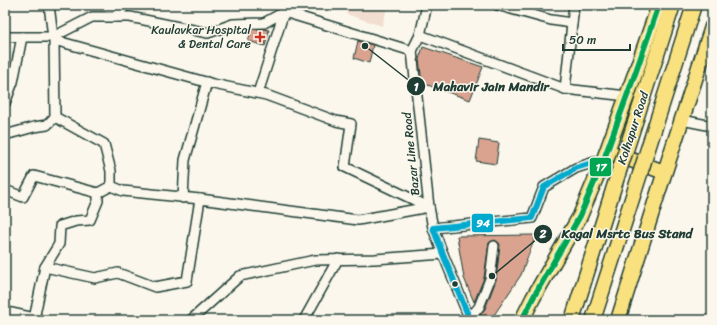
<svg xmlns="http://www.w3.org/2000/svg" width="717" height="325" font-family="Sriracha,sans-serif">
  <style>
    .built { fill: #f1ded0 }
    .building { fill: #d9a390; stroke: #1f3d34 }
    .lines { fill: none; stroke-linecap: round; stroke-linejoin: round }
    .minor-casing { stroke: #1f3d34; stroke-width: 12 }
    .secondary-casing { stroke: #1f3d34; stroke-width: 15 }
    .trunk-casing { stroke: #1f3d34; stroke-width: 17 }
    .minor { stroke: #fbf7ec; stroke-width: 9 }
    .secondary { stroke: #fbf7ec; stroke-width: 12 }
    .trunk { stroke: #fae180; stroke-width: 14 }
    .trunk-bridge-casing { stroke: #1f3d34; stroke-width: 17; stroke-linecap: butt }
    .trunk-bridge { stroke: #fae180; stroke-width: 14 }
    .bus-1-casing { stroke: #fbf7ec; stroke-width: 9 }
    .bus-2-casing { stroke: #fbf7ec; stroke-width: 9 }
    .bus-1 { stroke: #00a9ce; stroke-width: 6 }
    .bus-2 { stroke: #00a651; stroke-width: 6 }
    .poi-dot { fill: #c8321e; stroke: #fbf7ec; stroke-width: 1.5 }
    .bus-dot { fill: #1f3d34; stroke: #fbf7ec; stroke-width: 1.5 }
    .labels { text-anchor: middle; dominant-baseline: central; stroke-width: 3; stroke-linejoin: round; paint-order: stroke }
    .poi-label { font-size: 12px; fill: #1f3d34; stroke: #fbf7ec; text-anchor: end }
    .street-label { font-size: 12px; fill: #1f3d34; stroke: #fbf7ec }
    .leader { fill: none; stroke: #1f3d34; stroke-width: 1.5 }
    .callout-dot { fill: #1f3d34; stroke: #fbf7ec; stroke-width: 1.5 }
    .mark-label { font-size: 12px; text-anchor: middle; font-weight: bold; fill: #fff }
    .callout-label { font-size: 13px; text-anchor: middle; font-weight: bold; fill: #1f3d34; stroke: #fbf7ec; stroke-width: 3; stroke-linejoin: round; paint-order: stroke }
    .line-badge { stroke: #fbf7ec; stroke-width: 1.5 }
    .badge-label { font-size: 11px; text-anchor: middle; font-weight: bold; fill: #fff }
  </style>
  <rect width="100%" height="100%" fill="#fbf7ec"/>
  <filter id="ink" filterUnits="userSpaceOnUse"><feTurbulence type="fractalNoise" baseFrequency=".025" numOctaves="2"/><feDisplacementMap in="SourceGraphic" scale="8" xChannelSelector="R" yChannelSelector="G"/><feConvolveMatrix kernelMatrix="1 2 1 2 8 2 1 2 1" color-interpolation-filters="sRGB"/></filter>
  <g filter="url(#ink)">
    <path class="built" d="M 349,5 L 388,5 L 382,26 L 346,14 Z"/>
    <g class="building">
      <path d="M 252,29 L 264,29 L 269,30 L 265,46 L 248,41 Z"/>
      <path d="M 358,41 L 373,45 L 369,63 L 354,58 Z"/>
      <path d="M 423,47 L 483,67 L 470,100 L 422,83 L 419,59 Z"/>
      <path d="M 479,140 L 499,143 L 496,164 L 476,161 Z"/>
      <path d="M 536,235 L 521,275 L 492,318 L 487,320 L 482,320 L 480,315 L 485,309 L 496,280 L 500,244 L 495,240 L 489,243 L 484,278 L 474,302 L 464,278 L 457,236 Z"/>
    </g>
    <g class="lines">
      <g class="minor-casing">
        <g id="minor">
          <path d="M 49,5 L 53,37"/>
          <path d="M 281,5 L 284,12 L 286,5"/>
          <path d="M 497,5 L 551,20 L 572,23"/>
          <path d="M 115,17 L 126,5"/>
          <path d="M 420,35 L 427,5"/>
          <path d="M 5,37 L 53,37 L 92,17 L 130,17 L 208,33 L 233,24 L 264,23 L 284,12"/>
          <path d="M 412,51 L 420,35 L 565,89 L 627,96"/>
          <path d="M 412,51 L 429,207 L 433,228"/>
          <path d="M 565,89 L 574,5"/>
          <path d="M 258,93 L 284,12 L 412,51"/>
          <path d="M 5,103 L 13,82 L 22,37"/>
          <path d="M 682,120 L 712,126"/>
          <path d="M 5,135 L 34,127 L 47,125 L 55,117"/>
          <path d="M 5,190 L 23,197 L 34,176 L 98,193"/>
          <path d="M 183,198 L 185,160 L 207,82"/>
          <path d="M 200,199 L 123,191 L 111,186 L 111,171 L 104,144 L 55,117 L 54,40 L 213,84 L 266,95 L 336,121 L 351,124 L 345,167 L 429,207"/>
          <path d="M 45,267 L 59,244 L 60,226 L 76,221 L 90,220 L 98,201 L 98,193 L 111,186"/>
          <path d="M 34,319 L 45,267 L 95,278 L 118,273 L 155,287 L 187,281 L 200,199 L 358,220 L 429,207"/>
          <path d="M 469,319 L 479,307 L 490,279 L 494,246"/>
          <path d="M 191,320 L 240,276 L 315,260 L 375,259 L 443,254"/>
          <path d="M 304,320 L 338,259"/>
          <path d="M 470,320 L 443,254 L 433,228 L 532,218 L 544,187 L 576,168 L 604,159"/>
        </g>
      </g>
      <g class="secondary-casing">
        <path id="secondary" d="M 5,313 L 38,320"/>
      </g>
      <g class="trunk-casing">
        <g id="trunk">
          <path d="M 626,150 L 673,5"/>
          <path d="M 612,153 L 664,172"/>
          <path d="M 645,158 L 694,5"/>
          <path d="M 522,320 L 533,298 L 580,216 L 604,159 L 635,74 L 659,5"/>
          <path d="M 572,320 L 619,171"/>
          <path d="M 593,320 L 640,174"/>
          <path d="M 618,320 L 659,190 L 712,27"/>
        </g>
      </g>
      <use href="#minor" class="minor"/>
      <use href="#secondary" class="secondary"/>
      <use href="#trunk" class="trunk"/>
      <g class="trunk-bridge-casing">
        <g id="trunk-bridge">
          <path d="M 619,171 L 626,150"/>
          <path d="M 640,174 L 645,158"/>
        </g>
      </g>
      <use href="#trunk-bridge" class="trunk-bridge"/>
      <g class="bus-1-casing">
        <path id="bus-1" d="M 470,320 L 443,254 L 433,228 L 532,218 L 544,187 L 576,168 L 604,159"/>
      </g>
      <g class="bus-2-casing">
        <path id="bus-2" d="M 522,320 L 533,298 L 580,216 L 604,159 L 635,74 L 659,5"/>
      </g>
      <use href="#bus-1" class="bus-1"/>
      <use href="#bus-2" class="bus-2"/>
    </g>
  </g>
  <path class="poi-dot" d="M258 31h4v4h4v4h-4v4h-4v-4h-4v-4h4z"/>
  <circle class="bus-dot" cx="455" cy="284" r="3.5"/>
  <g class="labels">
    <g class="poi-label">
      <text x="251" y="30">Kaulavkar Hospital<tspan x="251" dy="14">&amp; Dental Care</tspan></text>
    </g>
    <g class="street-label">
      <text transform="translate(633 128) rotate(-72)">Kolhapur Road</text>
      <text transform="translate(411 154) rotate(-96)">Bazar Line Road</text>
    </g>
  </g>
  <path class="leader" d="M365 46L416 86M492 276L543 234"/>
  <g class="callout-dot">
    <circle cx="365" cy="46" r="4"/>
    <circle cx="492" cy="276" r="4"/>
    <circle cx="416" cy="86" r="10"/>
    <circle cx="543" cy="234" r="10"/>
  </g>
  <g class="mark-label">
    <text x="416" y="91">1</text>
    <text x="543" y="238">2</text>
  </g>
  <g class="callout-label">
    <text x="491" y="91">Mahavir Jain Mandir</text>
    <text x="627" y="238">Kagal Msrtc Bus Stand</text>
  </g>
  <g class="line-badge">
    <rect x="589" y="157" width="23" height="20" rx="4" fill="#00a651"/>
    <rect x="471" y="213" width="23" height="20" rx="4" fill="#00a9ce"/>
  </g>
  <g class="badge-label">
    <text x="601" y="171">17</text>
    <text x="483" y="227">94</text>
  </g>
  <rect width="717" height="325" fill="none" stroke="#fbf7ec" stroke-width="20"/>
  <rect x="10" y="10" width="697" height="305" fill="none" stroke="#1f3d34" stroke-width="1.5" filter="url(#ink)"/>
  <path d="M563 44v6h67v-6" fill="none" stroke="#1f3d34" stroke-width="2"/>
  <text x="569" y="44" font-size="12" fill="#1f3d34" stroke="#fbf7ec" stroke-width="3" paint-order="stroke">50 m</text>
</svg>
